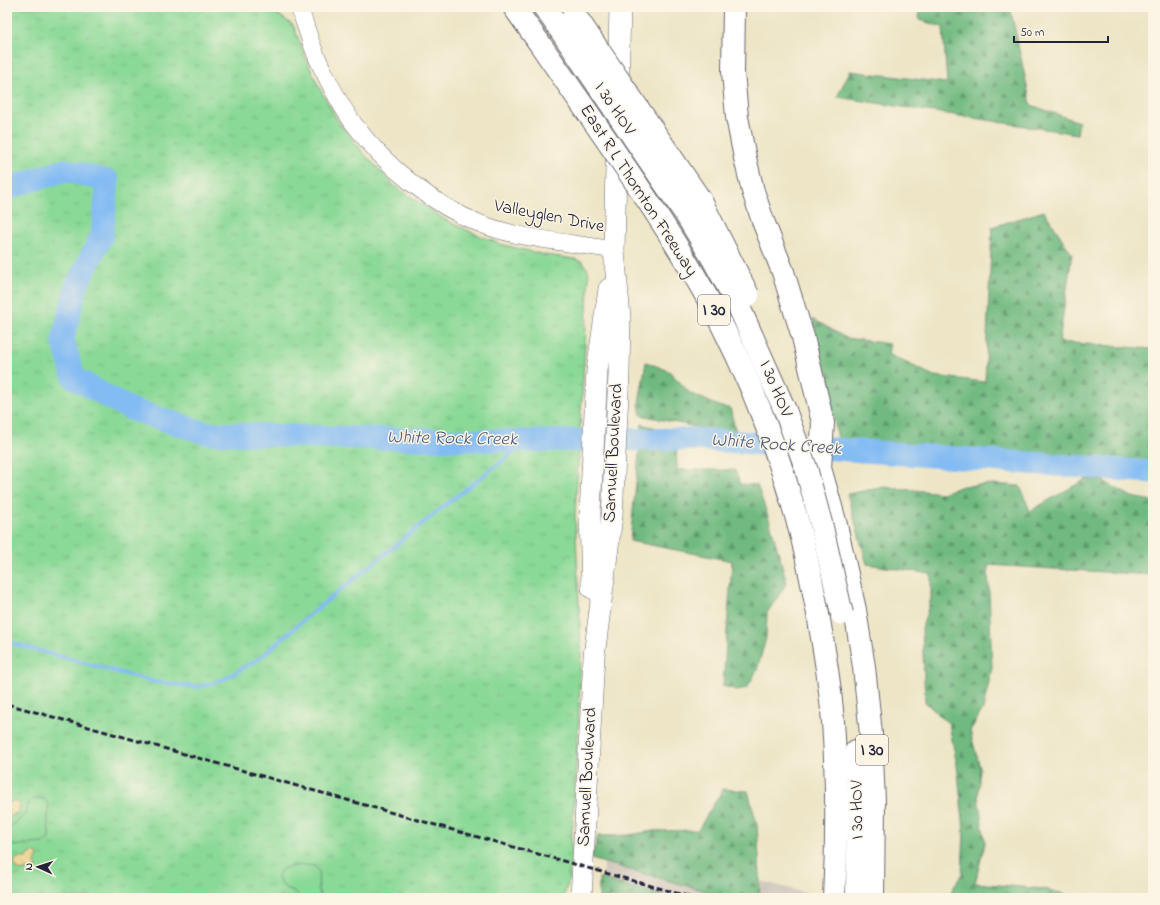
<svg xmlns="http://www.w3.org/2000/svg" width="1160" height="905" font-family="'Indie Flower',sans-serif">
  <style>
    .railway { fill: #cac3b8 }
    .grass { fill: url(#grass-tufts); stroke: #567e69 }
    .forest { fill: url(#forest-firs); stroke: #496e5e }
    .sand { fill: url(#sand-dots); stroke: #887e6c }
    .garden { fill: #8bd997; stroke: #567e69 }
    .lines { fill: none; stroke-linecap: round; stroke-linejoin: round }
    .stream { stroke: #83bbf3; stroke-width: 4 }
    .river { stroke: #83bbf3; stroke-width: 23 }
    .minor-casing { stroke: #69666c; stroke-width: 18 }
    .major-casing { stroke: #69666c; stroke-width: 22 }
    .highway-casing { stroke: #69666c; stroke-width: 24 }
    .minor { stroke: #fff; stroke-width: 17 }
    .major { stroke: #fff; stroke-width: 21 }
    .highway { stroke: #fff; stroke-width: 22 }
    .rail { stroke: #22223b; stroke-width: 3; stroke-dasharray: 6 3; stroke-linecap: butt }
    .highway-bridge-casing { stroke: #69666c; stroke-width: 24; stroke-linecap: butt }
    .highway-bridge { stroke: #fff; stroke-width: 22 }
    .labels { text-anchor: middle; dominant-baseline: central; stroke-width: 3; stroke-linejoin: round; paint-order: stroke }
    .shield { fill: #fcf5e5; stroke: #63616e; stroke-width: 1 }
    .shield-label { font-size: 17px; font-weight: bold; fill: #22223b }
    .street-label { font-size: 18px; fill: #22223b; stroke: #fcf5e5 }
    .water-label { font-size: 19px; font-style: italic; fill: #44587b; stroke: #fcf5e5 }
  </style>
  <defs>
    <pattern id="grass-tufts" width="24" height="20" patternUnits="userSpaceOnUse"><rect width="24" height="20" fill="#8bd997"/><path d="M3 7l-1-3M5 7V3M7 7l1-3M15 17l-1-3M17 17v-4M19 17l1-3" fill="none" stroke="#78ba83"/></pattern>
    <pattern id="forest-firs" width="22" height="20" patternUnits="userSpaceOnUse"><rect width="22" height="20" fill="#70b980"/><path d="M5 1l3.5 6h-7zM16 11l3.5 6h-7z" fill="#5c966a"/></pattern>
    <pattern id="sand-dots" width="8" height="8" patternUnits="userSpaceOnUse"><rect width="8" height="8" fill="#eeda9e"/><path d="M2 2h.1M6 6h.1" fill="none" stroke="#ccbb89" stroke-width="1.8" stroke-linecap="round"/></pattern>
  </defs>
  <rect width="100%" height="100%" fill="#fcf5e5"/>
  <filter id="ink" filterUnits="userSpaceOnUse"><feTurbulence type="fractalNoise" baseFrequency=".025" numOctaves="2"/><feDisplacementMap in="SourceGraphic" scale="8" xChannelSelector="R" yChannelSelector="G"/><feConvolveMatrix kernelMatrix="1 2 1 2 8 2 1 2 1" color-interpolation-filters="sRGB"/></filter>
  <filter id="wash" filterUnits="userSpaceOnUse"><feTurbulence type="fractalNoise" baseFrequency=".012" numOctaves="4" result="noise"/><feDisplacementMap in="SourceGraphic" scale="16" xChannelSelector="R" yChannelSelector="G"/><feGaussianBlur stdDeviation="0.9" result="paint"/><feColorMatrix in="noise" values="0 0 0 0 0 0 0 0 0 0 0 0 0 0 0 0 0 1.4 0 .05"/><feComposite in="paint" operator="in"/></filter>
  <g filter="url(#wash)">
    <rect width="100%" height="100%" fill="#ede5c6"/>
    <path class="railway" d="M 605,839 L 824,898 L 602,898 Z"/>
    <path class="grass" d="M 7,7 L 267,7 L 293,25 L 307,61 L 321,91 L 338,121 L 365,155 L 395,186 L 444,219 L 462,228 L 500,244 L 545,255 L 574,259 L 583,262 L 588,270 L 589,276 L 575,514 L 581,648 L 578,734 L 569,880 L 563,898 L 7,898 Z"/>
    <g class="forest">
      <path d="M 920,7 L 1010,7 L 1031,105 L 1079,122 L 1077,134 L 837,97 L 850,71 L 947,83 L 943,27 L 919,20 Z"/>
      <path d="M 1044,211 L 1072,254 L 1059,342 L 1153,349 L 1153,462 L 838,439 L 813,319 L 846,338 L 890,344 L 888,354 L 934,376 L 985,382 L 992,227 Z"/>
      <path d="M 646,362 L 669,371 L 690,393 L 721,407 L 730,408 L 737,436 L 641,415 L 639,404 Z"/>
      <path d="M 642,424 L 676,434 L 677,470 L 735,470 L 740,484 L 757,485 L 769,519 L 787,583 L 767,613 L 766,638 L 757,670 L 747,688 L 737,690 L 723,686 L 732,561 L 630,541 Z"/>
      <path d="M 1086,479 L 1102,480 L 1132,497 L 1153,501 L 1153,575 L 988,565 L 992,668 L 983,709 L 970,731 L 980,768 L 978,796 L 985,843 L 975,883 L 1044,889 L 1081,898 L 947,898 L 962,874 L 964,831 L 957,765 L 949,724 L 925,702 L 922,628 L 931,598 L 931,574 L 867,564 L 847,494 L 885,487 L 942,493 L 963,486 L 993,484 L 1020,486 L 1030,511 Z"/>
      <path d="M 723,789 L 748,791 L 757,824 L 760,875 L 759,898 L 731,898 L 591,859 L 598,836 L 629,835 L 653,831 L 698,830 Z"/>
      <path d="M 599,878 L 671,898 L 599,898 Z"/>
    </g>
    <g class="sand">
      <path d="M 15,801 L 19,804 C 20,813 15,815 7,816 L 7,803 L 9,803 Z"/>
      <path d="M 33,852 L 38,855 L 35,863 L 37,867 L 32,871 L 26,869 L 22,871 L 18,870 L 14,864 L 16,859 L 19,858 L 25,858 Z"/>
    </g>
    <g class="garden">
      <path d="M 32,799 C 54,795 47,810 48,822 C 48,828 50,833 49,839 L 43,843 L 25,844 L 16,846 L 7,843 L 7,829 C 12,825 19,821 23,816 C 27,811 27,803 32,799 Z"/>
      <path d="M 306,865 L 314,866 L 319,871 L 318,889 L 321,898 L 301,898 C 296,891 288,891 282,885 C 280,883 278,879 278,876 C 279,865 298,866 306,865 Z"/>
    </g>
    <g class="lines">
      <path class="stream" d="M 7,642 L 155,682 L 197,687 L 210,684 L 226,678 L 260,658 L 313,612 L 453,499 L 528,441"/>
      <path class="river" d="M 7,190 L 11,187 L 65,170 L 108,181 L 102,235 L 76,287 L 63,340 L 74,378 L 130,409 L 206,433 L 357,438 L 528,441 L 696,439 L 1153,472"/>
    </g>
  </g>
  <g filter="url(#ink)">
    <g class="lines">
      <g class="minor-casing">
        <path id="minor" d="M 299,7 C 306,26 311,46 320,64 C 330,84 340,106 354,124 C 384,165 434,206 481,224 C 523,240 570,242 614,250"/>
      </g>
      <g class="major-casing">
        <g id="major">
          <path d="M 592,588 L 590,514 L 597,371 L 609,289"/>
          <path d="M 581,898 L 594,656 L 612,516 L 619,373 L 620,318 L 614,250 L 620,7"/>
        </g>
      </g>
      <g class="highway-casing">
        <g id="highway">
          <path d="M 514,7 L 538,41"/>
          <path d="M 544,7 L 557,25"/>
          <path d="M 734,7 L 733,72 L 737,117 L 745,158 L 753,191 L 763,221 L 783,272 L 803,337 L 823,423 L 820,468 L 835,521 L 855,610 L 864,667 L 871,734 L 874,802 L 873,898"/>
          <path d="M 818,614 C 825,655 832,696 834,737 C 837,791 837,844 834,898"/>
          <path d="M 856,751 L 858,800 L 857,898"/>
        </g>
      </g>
      <use href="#minor" class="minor"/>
      <use href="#major" class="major"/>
      <use href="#highway" class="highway"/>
      <path class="rail" d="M 7,704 L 694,898"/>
      <g class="highway-bridge-casing">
        <g id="highway-bridge">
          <path d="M 574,14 L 701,201 L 748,295"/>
          <path d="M 557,25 L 685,213 L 713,259 L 739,307 L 785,410 L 806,468 L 821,523 L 842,614"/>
          <path d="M 538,41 C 601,133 669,224 721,323 C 755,390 783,465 802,538 C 808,563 813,588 818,614"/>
        </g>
      </g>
      <use href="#highway-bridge" class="highway-bridge"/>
    </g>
  </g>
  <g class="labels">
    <g class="shield">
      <rect x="698" y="295" width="32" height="30" rx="3"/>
      <rect x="856" y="735" width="32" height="30" rx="3"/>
    </g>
    <g class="shield-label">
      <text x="714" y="310">I 30</text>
      <text x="872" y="750">I 30</text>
    </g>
    <g class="street-label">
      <text transform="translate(614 109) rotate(56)">I 30 HOV</text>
      <text transform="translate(638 191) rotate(57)">East R L Thornton Freeway</text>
      <text transform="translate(549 217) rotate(11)">Valleyglen Drive</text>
      <text transform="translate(775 389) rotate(67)">I 30 HOV</text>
      <text transform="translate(614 453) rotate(-87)">Samuell Boulevard</text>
      <text transform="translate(588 777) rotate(-87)">Samuell Boulevard</text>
      <text transform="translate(858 810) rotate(-91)">I 30 HOV</text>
    </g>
    <g class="water-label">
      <text transform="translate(452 439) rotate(1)">White Rock Creek</text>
      <text transform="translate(776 445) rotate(4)">White Rock Creek</text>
    </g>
  </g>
  <rect width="1160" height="905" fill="none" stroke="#fcf5e5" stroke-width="24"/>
  <g transform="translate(38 867) rotate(273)" stroke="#fcf5e5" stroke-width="3" paint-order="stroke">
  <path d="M0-3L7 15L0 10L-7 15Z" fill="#22223b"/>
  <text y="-6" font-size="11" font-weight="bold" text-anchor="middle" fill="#22223b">N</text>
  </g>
  <path d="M1014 36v6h94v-6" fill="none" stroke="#22223b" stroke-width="2"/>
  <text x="1020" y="36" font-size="12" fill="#22223b" stroke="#fcf5e5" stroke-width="3" paint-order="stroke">50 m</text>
</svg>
